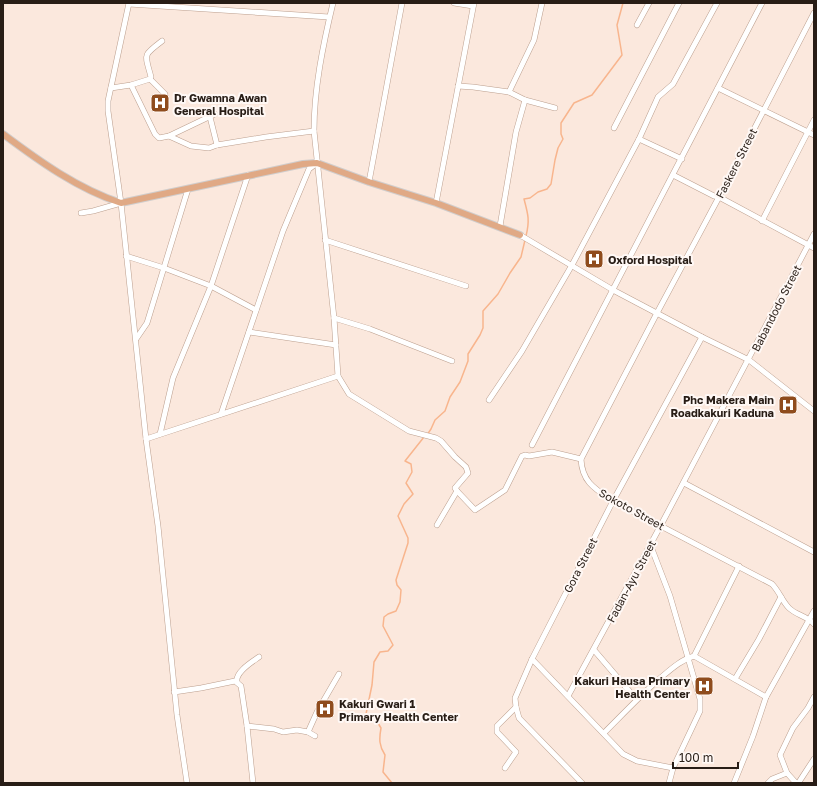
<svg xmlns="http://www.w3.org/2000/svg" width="817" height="786" font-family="'Golos Text',sans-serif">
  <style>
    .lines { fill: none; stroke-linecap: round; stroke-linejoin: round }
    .stream { stroke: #f8b58d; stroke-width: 1.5 }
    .minor-casing { stroke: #bc9f8e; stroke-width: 6 }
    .major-casing { stroke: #d0cdcc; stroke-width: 8 }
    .minor { stroke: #fff; stroke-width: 5 }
    .major { stroke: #e0a985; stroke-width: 6 }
    .labels { text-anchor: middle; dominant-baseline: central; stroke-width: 4; stroke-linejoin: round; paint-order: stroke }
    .poi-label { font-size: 11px; font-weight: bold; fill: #281d16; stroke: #fff8f5; text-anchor: start }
    .street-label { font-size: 11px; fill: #281d16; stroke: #fff8f5 }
  </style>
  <rect width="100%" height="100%" fill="#fbe8dd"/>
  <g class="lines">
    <g class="stream">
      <path d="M 526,236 C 530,220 528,214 524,199 L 530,198 L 538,192 L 547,189 L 551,184 L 555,160 L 558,148 L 563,139 L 561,134 L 561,123 L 574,103 L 592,95 L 622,55 L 617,25 L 623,3"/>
      <path d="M 427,435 L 431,429 L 435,420 L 445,411 L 450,397 L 460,382 L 468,361 L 468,354 L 480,335 L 483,328 L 483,311 L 498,294 L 510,273 L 521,257 L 525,240"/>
      <path d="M 392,783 L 383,772 L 385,755 C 379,746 379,739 381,728 L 378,723 L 366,714 L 372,685 L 374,662 L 380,652 L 388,651 L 393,645 L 383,626 L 384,617 L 388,614 L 396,611 L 400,602 L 401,590 L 397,585 L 396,580 L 408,543 L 408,538 L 398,516 L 404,504 L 413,494 L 406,483 L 412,472 L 411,464 L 405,461 L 424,437"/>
    </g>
    <g class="minor-casing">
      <g id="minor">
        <path d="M 129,3 L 108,101 L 108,111 L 121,203 L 146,439 L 158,526 L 177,715 L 187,783"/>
        <path d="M 333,3 C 323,45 314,88 314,131 L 334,318 L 338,376 L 349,394 L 409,431 L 436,438 L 441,441 L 455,457 L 466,467 L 468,473 L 455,488 L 457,491 L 437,525"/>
        <path d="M 454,3 L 473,6"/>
        <path d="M 129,4 L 329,17"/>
        <path d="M 814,13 L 719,197 L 657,313 L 581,459 C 582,482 595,489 613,501 L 772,584 C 779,591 782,601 789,608 C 796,615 807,616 814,624"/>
        <path d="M 637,25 L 649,3"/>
        <path d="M 150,79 L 151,77 C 145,54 142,56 162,41"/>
        <path d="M 131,85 L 155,134 L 159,138 L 169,136 L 215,114"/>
        <path d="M 458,86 L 473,87 L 509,92 L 525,100 L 555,108"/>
        <path d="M 111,88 L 131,85 L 150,79 L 165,94"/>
        <path d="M 718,88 L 814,135"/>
        <path d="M 509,92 L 534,40 L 542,3"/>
        <path d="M 210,117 L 217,145"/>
        <path d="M 614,128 L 679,3"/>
        <path d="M 169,136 L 191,146 L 209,148 L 217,145 L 266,137 L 314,131"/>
        <path d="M 639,139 L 682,159"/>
        <path d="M 673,175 L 714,196 L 719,197 L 814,248"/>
        <path d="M 369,182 L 402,3"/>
        <path d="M 436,203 L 474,3"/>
        <path d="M 81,213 L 93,211 L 121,203"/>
        <path d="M 762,221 L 814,120"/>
        <path d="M 500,226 L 516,132 L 525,100"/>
        <path d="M 520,235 L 613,290 L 702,337 L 749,360 L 814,411"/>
        <path d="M 325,240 L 466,286"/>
        <path d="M 126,256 L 164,268 L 211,286 L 256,310"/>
        <path d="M 334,318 L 370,329 L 452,361"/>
        <path d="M 249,332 L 336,345"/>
        <path d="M 136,339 L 147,323 L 188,189"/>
        <path d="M 489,400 L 522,351 L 572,265 L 639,139 L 658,97 L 673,84 L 717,3"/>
        <path d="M 221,414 L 283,231 L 309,169 L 317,163"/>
        <path d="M 160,434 L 173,378 L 211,286 L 248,175"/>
        <path d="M 146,439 L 338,376"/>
        <path d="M 532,445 L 762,3"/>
        <path d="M 684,483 L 814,552"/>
        <path d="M 457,491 L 475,510 L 505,490 L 522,456 L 525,455 L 529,456 L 552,452 L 581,459"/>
        <path d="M 650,544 L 670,596 L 700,699 L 700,711 L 673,768 L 669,783"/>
        <path d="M 594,650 L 636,699"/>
        <path d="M 694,656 L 766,697"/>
        <path d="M 532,659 L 623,754 L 637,761 L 673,768"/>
        <path d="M 735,679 L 759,639 L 781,597"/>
        <path d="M 237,682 C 235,672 252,662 259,657"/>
        <path d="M 174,692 L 201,688 L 235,681 L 241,686 L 247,726 L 253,783"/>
        <path d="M 568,696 L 661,525 L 814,234"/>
        <path d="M 247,726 L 274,729 L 283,732 L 297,730 L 308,732 L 315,736"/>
        <path d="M 308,732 L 317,712 L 339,674"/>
        <path d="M 604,733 C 622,715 639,697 658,680 C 669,671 680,660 694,656 L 739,566"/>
        <path d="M 505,768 L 516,752 L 497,732 L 497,726 L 516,707"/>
        <path d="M 582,783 L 519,718 L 516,707 L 515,698 L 532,659 L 613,501 L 702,337"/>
        <path d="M 734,783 L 753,736 L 766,697 L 814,611"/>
        <path d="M 768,783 L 772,779 L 787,773"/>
        <path d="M 796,783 L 787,773 L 780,755 L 793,728 L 808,708 L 814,697"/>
        <path d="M 796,783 L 799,782 L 814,759"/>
      </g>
    </g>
    <g class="major-casing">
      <path id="major" d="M 3,134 C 39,161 78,189 121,203 L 303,164 L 317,163 L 369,182 L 436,203 L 520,235"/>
    </g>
    <use href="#minor" class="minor"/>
    <use href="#major" class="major"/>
  </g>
  <defs>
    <g id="hospital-square" transform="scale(1)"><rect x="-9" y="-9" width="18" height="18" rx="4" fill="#8f4c1d" stroke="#fff8f5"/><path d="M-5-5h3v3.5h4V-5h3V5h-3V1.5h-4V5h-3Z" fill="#fff"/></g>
  </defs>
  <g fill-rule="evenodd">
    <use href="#hospital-square" x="160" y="103"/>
    <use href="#hospital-square" x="594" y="259"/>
    <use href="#hospital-square" x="788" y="405"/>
    <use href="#hospital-square" x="704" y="686"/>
    <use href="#hospital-square" x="325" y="709"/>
  </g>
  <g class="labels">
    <g class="poi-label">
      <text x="174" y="97">Dr Gwamna Awan<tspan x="174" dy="13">General Hospital</tspan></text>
      <text x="608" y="259">Oxford Hospital</text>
      <text x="774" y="399" text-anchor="end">Phc Makera Main<tspan x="774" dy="13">Roadkakuri Kaduna</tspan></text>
      <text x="690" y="680" text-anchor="end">Kakuri Hausa Primary<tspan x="690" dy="13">Health Center</tspan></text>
      <text x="339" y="703">Kakuri Gwari 1<tspan x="339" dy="13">Primary Health Center</tspan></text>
    </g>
    <g class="street-label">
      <text transform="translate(736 163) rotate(-63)">Faskere Street</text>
      <text transform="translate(776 308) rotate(-63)">Babandodo Street</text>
      <text transform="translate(632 509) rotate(29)">Sokoto Street</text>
      <text transform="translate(580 565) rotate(-63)">Gora Street</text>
      <text transform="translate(631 581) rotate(-62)">Fadan-Ayu Street</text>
    </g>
  </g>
  <rect width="817" height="786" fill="none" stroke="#281d16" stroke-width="8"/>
  <path d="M673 762v6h65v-6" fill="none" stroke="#281d16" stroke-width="2"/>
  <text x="679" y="762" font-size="12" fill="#281d16" stroke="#fff8f5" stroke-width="3" paint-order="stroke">100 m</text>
</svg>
